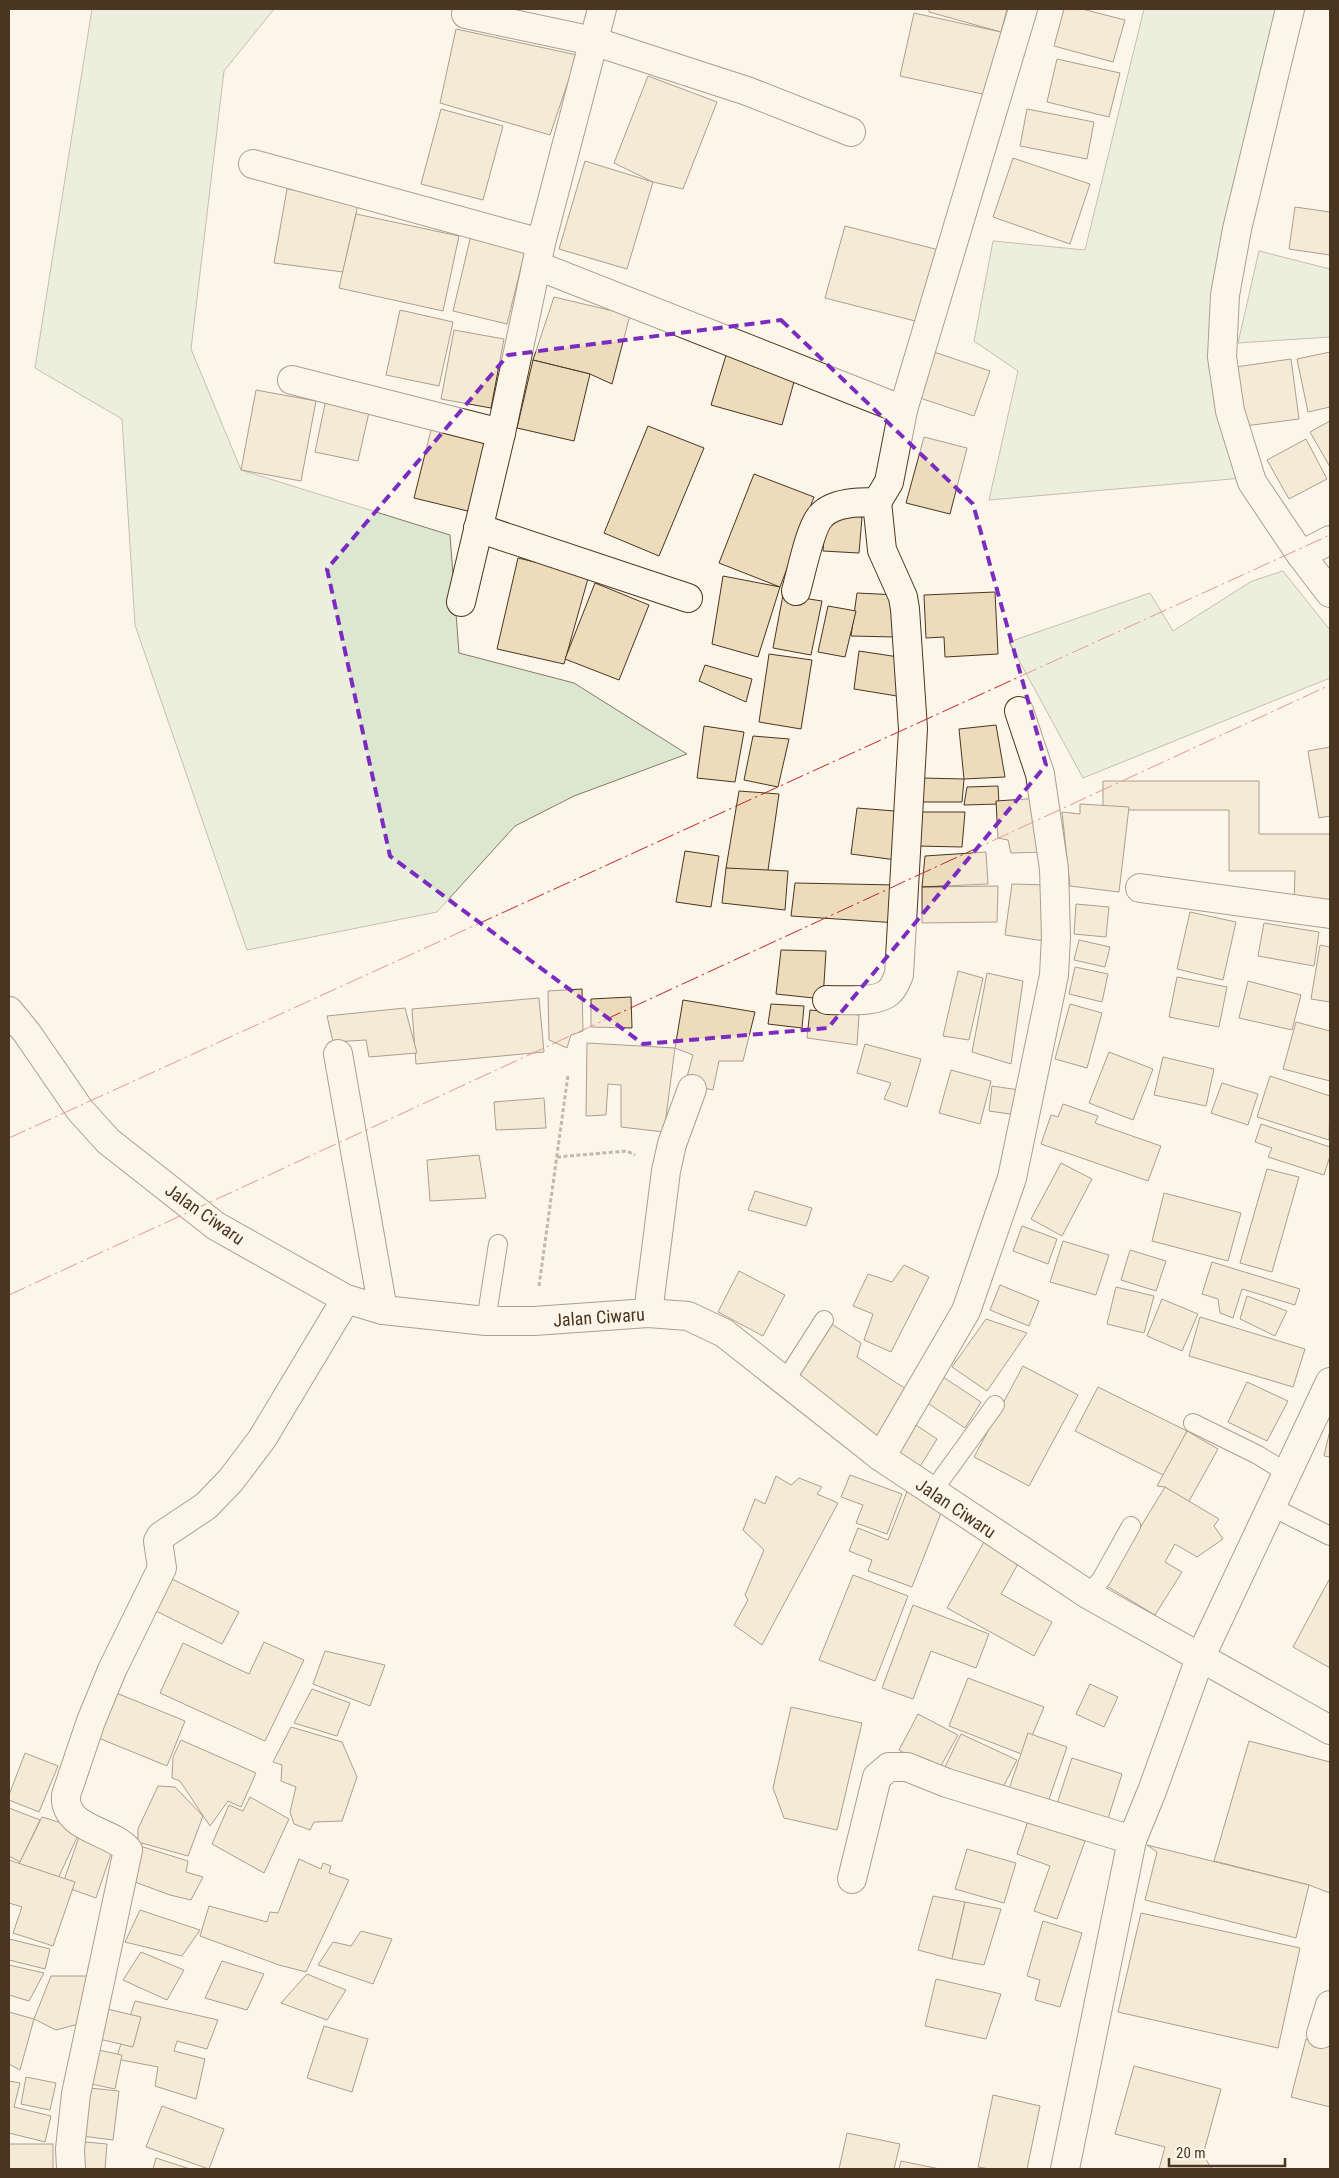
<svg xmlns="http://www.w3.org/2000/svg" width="1339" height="2178" font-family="'Roboto Condensed',sans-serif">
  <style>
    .green { fill: #dce7d0; stroke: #887966 }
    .building { fill: #ecdcbc; stroke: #4a3520 }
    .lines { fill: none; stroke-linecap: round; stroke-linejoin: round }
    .lane-casing { stroke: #4a3520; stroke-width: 20 }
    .street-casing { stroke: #4a3520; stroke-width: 30 }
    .path { stroke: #7f6f5c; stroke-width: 3; stroke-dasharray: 4 2.5; stroke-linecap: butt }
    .lane { stroke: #fbf6e9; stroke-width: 18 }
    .street { stroke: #fbf6e9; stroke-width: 28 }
    .power { stroke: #c62828; stroke-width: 1; stroke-dasharray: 18 4 2.5 4; stroke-linecap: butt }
    .marked { fill: none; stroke: #7b2cbf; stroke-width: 4; stroke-dasharray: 10 6; stroke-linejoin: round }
    .labels { text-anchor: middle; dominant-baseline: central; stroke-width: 4; stroke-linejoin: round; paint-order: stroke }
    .street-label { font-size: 18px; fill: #4a3520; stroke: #fbf6e9 }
  </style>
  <rect width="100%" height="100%" fill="#fbf6e9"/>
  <g class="green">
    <path d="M 92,9 L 274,9 L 224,71 L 191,349 L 241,470 L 450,535 L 459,653 L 574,683 L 687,754 L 574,796 L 515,826 L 437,912 L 247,950 L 135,625 L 122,419 L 35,368 Z"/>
    <path d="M 1144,9 L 1279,9 L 1222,298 L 1243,478 L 989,500 L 1018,371 L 974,341 L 993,241 L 1085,250 Z"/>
    <path d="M 1259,251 L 1330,269 L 1330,337 L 1238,343 Z"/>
    <path d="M 1283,571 L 1330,630 L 1330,678 L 1083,778 L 1009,642 L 1150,593 L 1173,631 L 1252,581 Z"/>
  </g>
  <g class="building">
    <path d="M 929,9 L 1007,9 L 1001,32 L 929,12 Z"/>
    <path d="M 1064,9 L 1082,9 L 1125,20 L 1113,62 L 1054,46 Z"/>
    <path d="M 914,13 L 1001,32 L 987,95 L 900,76 Z"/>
    <path d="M 456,29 L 577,55 L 550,135 L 440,103 Z"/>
    <path d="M 1057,59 L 1120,73 L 1109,117 L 1047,102 Z"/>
    <path d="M 648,76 L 717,102 L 683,189 L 653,182 L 614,163 Z"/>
    <path d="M 441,109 L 503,126 L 483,200 L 421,184 Z"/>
    <path d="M 1027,109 L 1094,122 L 1087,159 L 1020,146 Z"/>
    <path d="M 1013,158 L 1090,184 L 1070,244 L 993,217 Z"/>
    <path d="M 585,161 L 653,182 L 627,269 L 559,249 Z"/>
    <path d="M 287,189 L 359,200 L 343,272 L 274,263 Z"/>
    <path d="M 1295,207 L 1330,212 L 1330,255 L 1289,249 Z"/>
    <path d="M 356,214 L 459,236 L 443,311 L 339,288 Z"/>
    <path d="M 845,226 L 943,251 L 923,323 L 825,298 Z"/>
    <path d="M 471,235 L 526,247 L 507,324 L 453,311 Z"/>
    <path d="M 554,297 L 630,315 L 612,384 L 590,374 L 533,360 Z"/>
    <path d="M 400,310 L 453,322 L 439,386 L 386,375 Z"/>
    <path d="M 454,330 L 504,339 L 491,408 L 441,399 Z"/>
    <path d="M 727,352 L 797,371 L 782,425 L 711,405 Z"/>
    <path d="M 934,352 L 990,371 L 974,416 L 917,397 Z"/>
    <path d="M 1330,352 L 1330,407 L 1308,412 L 1297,359 Z"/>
    <path d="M 1291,359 L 1299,419 L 1237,427 L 1229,368 Z"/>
    <path d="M 533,360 L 590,374 L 574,441 L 517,428 Z"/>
    <path d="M 256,390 L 316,401 L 301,481 L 241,470 Z"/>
    <path d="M 326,399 L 370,408 L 358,461 L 315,452 Z"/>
    <path d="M 434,418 L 497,434 L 476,513 L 414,498 Z"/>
    <path d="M 1330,421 L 1330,467 L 1310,432 Z"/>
    <path d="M 648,426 L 704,448 L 659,556 L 604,533 Z"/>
    <path d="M 924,437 L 967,448 L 950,514 L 906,503 Z"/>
    <path d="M 1306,439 L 1327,479 L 1289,499 L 1267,460 Z"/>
    <path d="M 754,474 L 814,497 L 780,587 L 719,563 Z"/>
    <path d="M 826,513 L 862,517 L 859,553 L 823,551 Z"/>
    <path d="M 518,558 L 589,575 L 564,664 L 497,649 Z"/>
    <path d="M 723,576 L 780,587 L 758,657 L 712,644 Z"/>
    <path d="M 595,583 L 649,605 L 619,680 L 565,659 Z"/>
    <path d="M 995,592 L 998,654 L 945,657 L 944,637 L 926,638 L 924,595 Z"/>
    <path d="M 857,593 L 897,595 L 895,637 L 851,636 Z"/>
    <path d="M 783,595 L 822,601 L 811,655 L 773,648 Z"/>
    <path d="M 828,606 L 856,611 L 845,657 L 818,652 Z"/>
    <path d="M 859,651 L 905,658 L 903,697 L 854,689 Z"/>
    <path d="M 769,654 L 812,660 L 801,729 L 759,722 Z"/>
    <path d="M 705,665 L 752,679 L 746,702 L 699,681 Z"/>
    <path d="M 996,725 L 1005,777 L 964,779 L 959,729 Z"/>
    <path d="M 704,726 L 744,732 L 735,782 L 697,778 Z"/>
    <path d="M 753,736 L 789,739 L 778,787 L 744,780 Z"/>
    <path d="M 1330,747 L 1330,816 L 1319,818 L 1308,751 Z"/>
    <path d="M 921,778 L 964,779 L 962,802 L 922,802 Z"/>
    <path d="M 1103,781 L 1259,781 L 1259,834 L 1330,834 L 1330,907 L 1294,907 L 1295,871 L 1229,871 L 1229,810 L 1103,810 Z"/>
    <path d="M 998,786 L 999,804 L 964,805 L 967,787 Z"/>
    <path d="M 739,791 L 779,794 L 767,877 L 726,868 Z"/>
    <path d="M 1041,798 L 1046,852 L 1011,853 L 1008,840 L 998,838 L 996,801 Z"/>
    <path d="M 1080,804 L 1129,807 L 1119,892 L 1070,886 L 1062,812 L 1080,814 Z"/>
    <path d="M 857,808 L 907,812 L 904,861 L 851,854 Z"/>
    <path d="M 922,812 L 965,812 L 962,847 L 917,846 Z"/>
    <path d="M 685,851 L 719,856 L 711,907 L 676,902 Z"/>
    <path d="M 986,852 L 988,884 L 922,887 L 925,856 Z"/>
    <path d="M 726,868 L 788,871 L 785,910 L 722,903 Z"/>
    <path d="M 795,883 L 897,885 L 898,923 L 791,916 Z"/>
    <path d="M 1012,884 L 1050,885 L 1044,941 L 1005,935 Z"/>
    <path d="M 998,886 L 997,922 L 922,923 L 922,887 Z"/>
    <path d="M 1076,904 L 1109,907 L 1106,937 L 1074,934 Z"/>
    <path d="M 1190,912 L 1236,922 L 1223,980 L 1177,969 Z"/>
    <path d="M 1264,923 L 1319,932 L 1314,966 L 1258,956 Z"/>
    <path d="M 1079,940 L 1110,947 L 1105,967 L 1074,960 Z"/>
    <path d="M 1320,945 L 1330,947 L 1330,1002 L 1311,999 Z"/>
    <path d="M 781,950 L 826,951 L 823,999 L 776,994 Z"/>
    <path d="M 1075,967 L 1108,974 L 1102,1002 L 1069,994 Z"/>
    <path d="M 958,971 L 983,978 L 969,1040 L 943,1036 Z"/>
    <path d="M 987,973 L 1023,981 L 1011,1064 L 972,1052 Z"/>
    <path d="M 1177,977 L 1227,987 L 1219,1027 L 1169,1017 Z"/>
    <path d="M 1248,981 L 1301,995 L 1292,1030 L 1239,1018 Z"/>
    <path d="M 582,989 L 583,1031 L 571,1035 L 567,1048 L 549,1040 L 548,991 Z"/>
    <path d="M 631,997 L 632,1028 L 591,1027 L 591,999 Z"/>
    <path d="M 539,998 L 544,1052 L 416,1064 L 412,1009 Z"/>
    <path d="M 683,1000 L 755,1012 L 743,1061 L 719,1061 L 713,1090 L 685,1084 L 693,1055 L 675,1048 Z"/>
    <path d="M 771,1004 L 804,1006 L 802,1028 L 768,1024 Z"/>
    <path d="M 1070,1004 L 1102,1013 L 1087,1068 L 1055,1059 Z"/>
    <path d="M 405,1008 L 417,1053 L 369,1057 L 366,1040 L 333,1042 L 327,1016 Z"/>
    <path d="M 810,1010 L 859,1015 L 857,1045 L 807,1038 Z"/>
    <path d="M 1296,1022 L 1330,1031 L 1330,1081 L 1283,1069 Z"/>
    <path d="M 587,1043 L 675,1048 L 664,1132 L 621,1127 L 621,1085 L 608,1084 L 606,1115 L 586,1116 Z"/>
    <path d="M 865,1044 L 921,1059 L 907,1107 L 884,1099 L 891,1083 L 857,1073 Z"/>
    <path d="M 1109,1052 L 1153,1069 L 1133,1120 L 1089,1103 Z"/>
    <path d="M 1163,1057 L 1214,1069 L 1206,1106 L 1154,1095 Z"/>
    <path d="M 951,1070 L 991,1081 L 980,1124 L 939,1113 Z"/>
    <path d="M 1270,1076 L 1330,1096 L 1329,1140 L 1257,1117 Z"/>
    <path d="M 1222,1083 L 1258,1094 L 1248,1125 L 1211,1113 Z"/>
    <path d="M 992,1086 L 1026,1091 L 1024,1116 L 989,1111 Z"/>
    <path d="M 544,1098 L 546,1128 L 496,1130 L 494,1102 Z"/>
    <path d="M 1063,1104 L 1098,1116 L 1095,1123 L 1161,1146 L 1148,1181 L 1041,1144 L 1051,1115 L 1058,1117 Z"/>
    <path d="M 1261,1124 L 1330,1147 L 1330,1156 L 1324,1175 L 1268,1157 L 1272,1148 L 1255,1142 Z"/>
    <path d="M 479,1155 L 486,1198 L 430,1201 L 427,1160 Z"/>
    <path d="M 1061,1163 L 1092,1179 L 1062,1236 L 1031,1219 Z"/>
    <path d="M 1267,1169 L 1299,1177 L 1272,1272 L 1240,1263 Z"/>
    <path d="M 755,1191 L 812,1208 L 806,1226 L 748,1210 Z"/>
    <path d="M 1164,1193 L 1241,1213 L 1228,1261 L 1152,1241 Z"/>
    <path d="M 1022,1226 L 1057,1239 L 1048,1264 L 1013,1251 Z"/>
    <path d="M 1063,1241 L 1109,1255 L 1096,1295 L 1050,1282 Z"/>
    <path d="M 1130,1250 L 1166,1261 L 1156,1291 L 1121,1280 Z"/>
    <path d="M 1212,1262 L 1300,1289 L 1295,1305 L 1242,1289 L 1233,1318 L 1220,1313 L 1218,1299 L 1202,1294 Z"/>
    <path d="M 904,1265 L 929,1277 L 891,1352 L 864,1340 L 873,1314 L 853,1306 L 868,1274 L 892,1282 Z"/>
    <path d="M 739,1271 L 785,1295 L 763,1336 L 718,1312 Z"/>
    <path d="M 1000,1285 L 1039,1301 L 1029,1326 L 990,1310 Z"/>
    <path d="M 1116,1287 L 1154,1296 L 1144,1333 L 1107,1324 Z"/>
    <path d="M 1247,1296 L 1287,1311 L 1275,1336 L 1240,1319 Z"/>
    <path d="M 1162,1299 L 1198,1314 L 1182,1351 L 1147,1336 Z"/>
    <path d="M 1200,1317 L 1305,1349 L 1293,1387 L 1189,1356 Z"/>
    <path d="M 986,1319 L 1027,1333 L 987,1391 L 952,1367 Z"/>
    <path d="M 827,1321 L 861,1343 L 857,1357 L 915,1395 L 883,1442 L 791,1376 Z"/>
    <path d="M 1023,1366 L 1078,1395 L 1029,1486 L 974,1457 Z"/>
    <path d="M 943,1377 L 981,1402 L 965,1428 L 926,1402 Z"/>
    <path d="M 1247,1382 L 1288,1401 L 1267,1441 L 1228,1422 Z"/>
    <path d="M 1098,1387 L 1187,1431 L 1165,1476 L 1075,1431 Z"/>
    <path d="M 913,1423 L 937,1439 L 918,1470 L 891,1454 Z"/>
    <path d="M 1330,1430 L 1330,1457 L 1324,1456 Z"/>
    <path d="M 1187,1431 L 1218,1449 L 1188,1503 L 1165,1487 L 1157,1486 Z"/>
    <path d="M 850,1475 L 902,1494 L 887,1534 L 856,1523 L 863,1505 L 841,1497 Z"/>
    <path d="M 776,1476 L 791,1485 L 799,1478 L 822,1487 L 817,1494 L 838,1503 L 762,1645 L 734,1625 L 748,1600 L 745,1595 L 764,1550 L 743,1530 L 755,1499 L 765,1504 Z"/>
    <path d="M 1165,1487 L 1219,1519 L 1214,1526 L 1223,1539 L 1197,1557 L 1175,1544 L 1165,1562 L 1182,1572 L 1155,1615 L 1105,1585 Z"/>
    <path d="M 908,1489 L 945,1503 L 912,1587 L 868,1571 L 872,1560 L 849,1551 L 858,1528 L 888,1540 Z"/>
    <path d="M 989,1533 L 1023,1555 L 1001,1594 L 1052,1622 L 1034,1656 L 947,1608 Z"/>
    <path d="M 853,1575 L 908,1596 L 875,1681 L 819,1660 Z"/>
    <path d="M 1330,1578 L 1330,1668 L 1293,1647 Z"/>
    <path d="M 172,1579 L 239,1612 L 222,1644 L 156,1611 Z"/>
    <path d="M 913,1605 L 989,1634 L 976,1668 L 931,1651 L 913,1699 L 882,1688 Z"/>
    <path d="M 264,1642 L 304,1660 L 265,1741 L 160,1693 L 183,1643 L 249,1674 Z"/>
    <path d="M 325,1651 L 385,1665 L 370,1706 L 313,1684 Z"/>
    <path d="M 968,1678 L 1044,1707 L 1024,1755 L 949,1726 Z"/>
    <path d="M 1090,1684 L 1118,1697 L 1104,1727 L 1076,1714 Z"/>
    <path d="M 312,1689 L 350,1703 L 337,1736 L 294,1723 Z"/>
    <path d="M 114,1692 L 185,1721 L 167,1766 L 96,1737 Z"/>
    <path d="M 791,1707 L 862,1723 L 837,1830 L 784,1818 L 773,1788 Z"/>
    <path d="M 918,1714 L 958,1735 L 938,1771 L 899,1750 Z"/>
    <path d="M 291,1727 L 342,1742 L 357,1777 L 342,1821 L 314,1822 L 310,1830 L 294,1824 L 290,1812 L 296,1787 L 281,1781 L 282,1765 L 273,1762 Z"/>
    <path d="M 1028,1733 L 1067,1747 L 1046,1808 L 1007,1795 Z"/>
    <path d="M 961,1734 L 1017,1760 L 998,1797 L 943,1771 Z"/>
    <path d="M 181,1740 L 256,1773 L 241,1807 L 228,1801 L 210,1826 L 180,1781 L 172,1778 L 173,1757 Z"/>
    <path d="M 1249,1741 L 1330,1762 L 1330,1893 L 1309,1885 L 1214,1861 Z"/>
    <path d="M 25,1753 L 58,1766 L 39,1812 L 9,1800 L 9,1795 Z"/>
    <path d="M 1072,1758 L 1122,1774 L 1106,1825 L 1055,1810 Z"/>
    <path d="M 158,1786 L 175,1787 L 203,1816 L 188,1856 L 138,1842 L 138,1829 Z"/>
    <path d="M 250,1797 L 289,1819 L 264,1873 L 212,1844 L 229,1805 L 243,1811 Z"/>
    <path d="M 9,1808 L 40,1820 L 20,1862 L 9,1856 Z"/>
    <path d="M 42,1817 L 81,1829 L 54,1887 L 17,1868 Z"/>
    <path d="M 1028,1821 L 1085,1841 L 1057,1919 L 1034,1911 L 1050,1866 L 1017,1854 Z"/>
    <path d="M 79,1837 L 113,1848 L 96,1898 L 62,1886 Z"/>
    <path d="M 1147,1845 L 1309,1885 L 1296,1938 L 1145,1900 L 1157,1852 Z"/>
    <path d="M 140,1846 L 188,1861 L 186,1872 L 203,1877 L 191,1900 L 170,1895 L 124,1878 Z"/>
    <path d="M 967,1849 L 1016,1863 L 1004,1903 L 955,1889 Z"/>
    <path d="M 299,1859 L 321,1869 L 323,1863 L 331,1866 L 329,1873 L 349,1880 L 306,1972 L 279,1965 L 200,1936 L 209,1906 L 267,1922 L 270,1912 L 278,1913 Z"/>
    <path d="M 9,1860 L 75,1882 L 53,1946 L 13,1933 L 22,1907 L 9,1903 Z"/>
    <path d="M 933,1896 L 965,1902 L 952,1959 L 918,1950 Z"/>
    <path d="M 965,1902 L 1001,1909 L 984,1965 L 952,1959 Z"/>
    <path d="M 140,1910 L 200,1930 L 182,1956 L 125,1942 Z"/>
    <path d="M 1141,1913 L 1300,1948 L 1278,2048 L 1118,2012 Z"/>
    <path d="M 1043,1921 L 1082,1933 L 1060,2007 L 1035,2000 L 1040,1980 L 1027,1976 Z"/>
    <path d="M 361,1931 L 392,1939 L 373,1984 L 318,1965 L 333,1942 L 351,1946 Z"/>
    <path d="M 9,1939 L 50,1949 L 45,1969 L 9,1960 Z"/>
    <path d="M 141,1952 L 184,1970 L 167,2000 L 123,1980 Z"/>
    <path d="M 222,1961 L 264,1974 L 247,2010 L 205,1998 Z"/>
    <path d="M 9,1965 L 44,1973 L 29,2001 L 9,1995 Z"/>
    <path d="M 307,1974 L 346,1990 L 327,2020 L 281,2003 Z"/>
    <path d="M 51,1976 L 91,1976 L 90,2021 L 56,2030 L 34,2019 Z"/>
    <path d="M 936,1979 L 1001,1994 L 986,2039 L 925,2026 Z"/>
    <path d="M 135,2001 L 218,2020 L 207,2049 L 177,2041 L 174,2051 L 205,2059 L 196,2099 L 155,2086 L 158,2067 L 116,2059 Z"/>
    <path d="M 103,2008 L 141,2017 L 133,2047 L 95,2038 Z"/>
    <path d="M 9,2012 L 34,2019 L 20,2070 L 9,2064 Z"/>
    <path d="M 324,2026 L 368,2039 L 352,2092 L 307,2078 Z"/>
    <path d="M 1306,2039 L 1330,2045 L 1330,2107 L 1291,2097 Z"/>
    <path d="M 89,2048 L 122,2055 L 115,2089 L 82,2082 Z"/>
    <path d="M 1134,2066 L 1221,2089 L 1203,2155 L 1212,2169 L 1159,2169 L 1165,2147 L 1115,2134 Z"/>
    <path d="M 26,2077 L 56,2083 L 50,2110 L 21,2104 Z"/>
    <path d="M 9,2081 L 20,2083 L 14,2107 L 51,2116 L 45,2142 L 9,2133 Z"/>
    <path d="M 80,2087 L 119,2091 L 113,2140 L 74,2135 Z"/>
    <path d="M 993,2095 L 1040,2106 L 1027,2169 L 990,2169 L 978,2167 Z"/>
    <path d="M 162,2106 L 224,2129 L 209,2169 L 146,2147 Z"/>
    <path d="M 847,2133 L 900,2144 L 894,2169 L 839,2169 Z"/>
    <path d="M 74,2141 L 107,2144 L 105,2169 L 81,2169 Z"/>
    <rect x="9" y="2144" width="44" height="25"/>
    <path d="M 156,2158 L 190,2169 L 153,2169 Z"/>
    <path d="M 901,2161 L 940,2169 L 899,2169 Z"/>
  </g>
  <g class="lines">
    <g class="lane-casing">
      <g id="lane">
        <path d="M 486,1321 L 498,1244"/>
        <path d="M 785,1381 L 824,1320"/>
        <path d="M 1193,1423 L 1258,1455 L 1287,1473"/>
        <path d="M 932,1492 L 995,1405"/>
        <path d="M 1272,1507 L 1330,1536"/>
        <path d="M 1089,1595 L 1102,1578 L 1131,1526"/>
      </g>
    </g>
    <g class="street-casing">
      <g id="street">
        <path d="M 1290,9 L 1237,229 L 1225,295 L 1222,357 L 1230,411 L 1252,482 L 1301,555 L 1330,593"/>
        <path d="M 466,14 L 593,41 L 747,91 L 851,132"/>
        <path d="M 253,164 L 541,243"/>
        <path d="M 538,266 L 903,410 L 1023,9"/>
        <path d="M 292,380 L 501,433"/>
        <path d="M 478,528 L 688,598"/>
        <path d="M 1301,555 L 1330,540"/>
        <path d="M 796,591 C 801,574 810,527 821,516 C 833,502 860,502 877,502 L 889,482 L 903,410"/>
        <path d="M 461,602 L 501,433 L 541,243 L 602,9"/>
        <path d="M 1140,888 L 1330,914"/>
        <path d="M 827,1000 C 843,1000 878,1003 889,992 C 894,988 896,981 899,975 L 913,729 L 905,609 L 903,597 L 882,550 L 877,502"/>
        <path d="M 9,1011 L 27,1033 L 80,1110 L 108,1141 L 216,1226 L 346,1299 L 383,1310 L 486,1321 L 534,1321 L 648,1313 L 688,1316 L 724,1333 L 881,1457 L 1089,1595 L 1330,1730"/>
        <path d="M 338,1054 L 383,1310"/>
        <path d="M 648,1313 L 666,1171 L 672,1144 L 692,1089"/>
        <path d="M 881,1457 L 966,1311 L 1012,1178 L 1054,975 L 1056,937 L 1054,869 L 1040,774 L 1019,711"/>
        <path d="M 852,1879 L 877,1777 L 889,1767 L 907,1767 L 947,1783 L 1132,1840"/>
        <path d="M 1321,2034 L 1330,2005"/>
        <path d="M 71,2169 L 70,2149 L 76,2094 L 128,1850 C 111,1830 63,1829 66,1795 L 91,1721 L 112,1670 L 162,1568 L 158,1541 L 161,1536 L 206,1506 L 231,1480 L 262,1439 L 346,1299"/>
        <path d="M 1065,2169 L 1132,1840 L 1152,1791 L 1200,1658 L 1330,1382"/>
      </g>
    </g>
    <g class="path">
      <path d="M 557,1157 L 627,1151 L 635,1155"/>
      <path d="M 539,1286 L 568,1075"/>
    </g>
    <use href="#lane" class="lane"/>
    <use href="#street" class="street"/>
    <g class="power">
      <path d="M 9,1138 L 1330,535"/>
      <path d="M 9,1295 L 1330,685"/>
    </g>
  </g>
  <path d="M0 0H1339V2178H0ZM 781,320 L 973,504 L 1046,765 L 828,1028 L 643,1044 L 390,856 L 327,569 L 508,355 Z" fill="#fbf6e9" fill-opacity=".55" fill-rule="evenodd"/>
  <path class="marked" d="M 781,320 L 973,504 L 1046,765 L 828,1028 L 643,1044 L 390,856 L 327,569 L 508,355 Z"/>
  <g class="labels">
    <g class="street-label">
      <text transform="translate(205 1214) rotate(35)">Jalan Ciwaru</text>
      <text transform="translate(599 1317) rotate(-4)">Jalan Ciwaru</text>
      <text transform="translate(956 1508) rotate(34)">Jalan Ciwaru</text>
    </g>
  </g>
  <rect width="1339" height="2178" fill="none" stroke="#4a3520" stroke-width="20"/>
  <path d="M1169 2158v8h116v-8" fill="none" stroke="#4a3520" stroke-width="2.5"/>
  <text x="1176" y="2158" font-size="15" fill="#4a3520" stroke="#fbf6e9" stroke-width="4" paint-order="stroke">20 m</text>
</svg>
